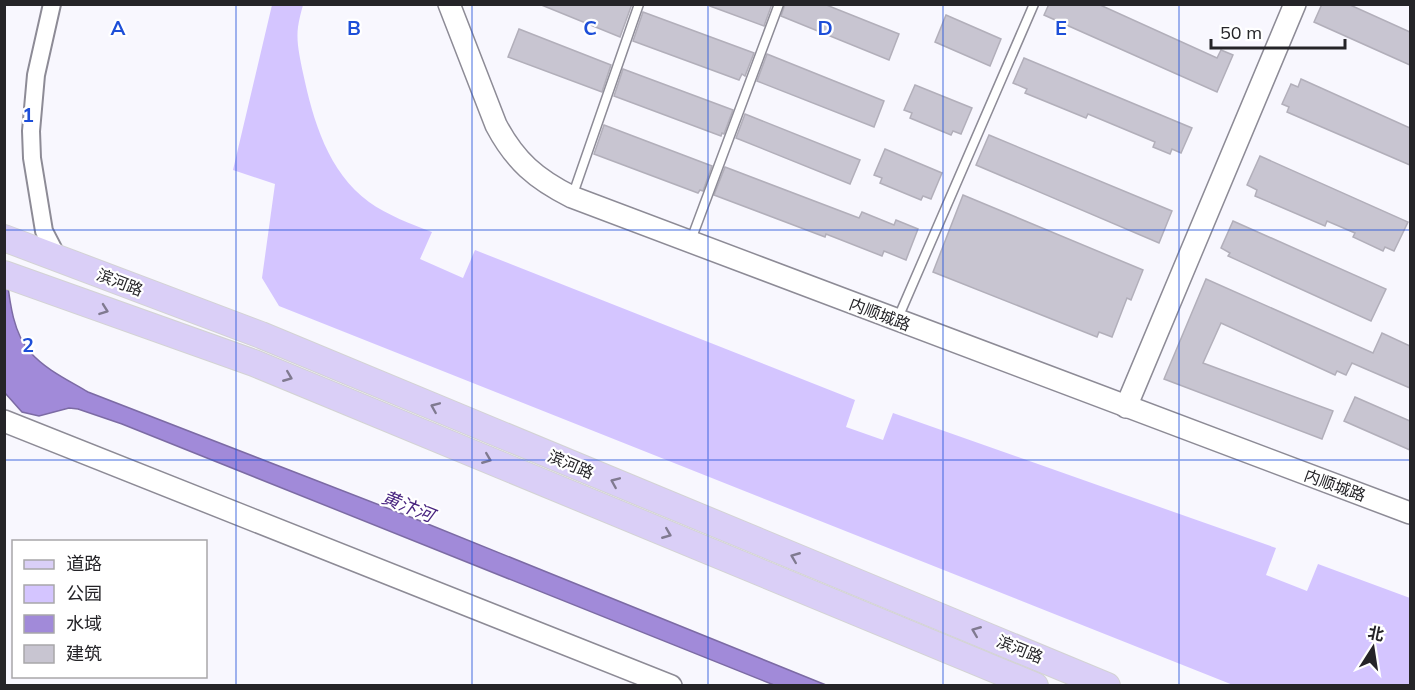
<svg xmlns="http://www.w3.org/2000/svg" width="1415" height="690" font-family="Mulish,'Noto Sans SC',sans-serif">
  <style>
    .green { fill: #d4c5ff }
    .water { fill: #a18ad9; stroke: #7c6ba4; stroke-width: 1.5 }
    .building { fill: #c8c5d1; stroke: #b2afba; stroke-width: 1.5 }
    .lines { fill: none; stroke-linecap: round; stroke-linejoin: round }
    .service-casing { stroke: #8d8b96; stroke-width: 11 }
    .minor-casing { stroke: #8d8b96; stroke-width: 20 }
    .tertiary-casing { stroke: #8d8b96; stroke-width: 24 }
    .primary-casing { stroke: #d3d3d4; stroke-width: 28 }
    .service { stroke: #fff; stroke-width: 8 }
    .minor { stroke: #fff; stroke-width: 16 }
    .tertiary { stroke: #fff; stroke-width: 21 }
    .primary { stroke: #dacff7; stroke-width: 26 }
    .oneway { stroke: #807a90 }
    .grid { fill: none; stroke: #1d4ed8; stroke-width: 1.5; stroke-opacity: 0.55 }
    .labels { text-anchor: middle; dominant-baseline: central; stroke-width: 4.5; stroke-linejoin: round; paint-order: stroke }
    .street-label { font-size: 16px; fill: #252428; stroke: #fff }
    .water-label { font-size: 18px; font-style: italic; fill: #492580; stroke: #fff }
    .grid-label { font-size: 20px; text-anchor: middle; font-weight: bold; fill: #1d4ed8; stroke: #fff; stroke-width: 4.5; stroke-linejoin: round; paint-order: stroke }
  </style>
  <rect width="100%" height="100%" fill="#f8f7fe"/>
  <path class="green" d="M 272,5 L 303,5 C 301,12 299,20 298,27 C 296,42 300,58 303,73 C 313,120 328,172 369,202 C 387,215 411,224 432,232 L 420,259 L 463,278 L 475,250 L 855,400 L 846,427 L 883,440 L 893,413 L 1276,548 L 1266,575 L 1307,591 L 1318,564 L 1410,598 L 1410,685 L 1233,685 L 279,306 L 262,278 L 275,184 L 233,170 Z"/>
  <path class="water" d="M 4,257 C 9,287 9,328 30,352 C 46,370 68,380 88,392 L 413,518 L 826,685 L 774,685 L 122,424 L 78,409 L 69,408 L 39,416 L 22,412 L 5,393 Z"/>
  <g class="building">
    <path d="M 539,4 L 632,4 L 620,37 Z"/>
    <path d="M 711,4 L 772,4 L 764,26 L 710,6 Z"/>
    <path d="M 785,4 L 824,4 L 899,34 L 889,60 L 781,16 Z"/>
    <path d="M 1049,4 L 1098,4 L 1217,58 L 1221,50 L 1233,55 L 1217,92 L 1044,15 Z"/>
    <path d="M 1322,4 L 1348,4 L 1410,32 L 1410,65 L 1314,22 Z"/>
    <path d="M 643,12 L 754,53 L 745,76 L 742,74 L 739,80 L 633,41 Z"/>
    <path d="M 946,15 L 1001,39 L 990,66 L 935,42 Z"/>
    <path d="M 519,29 L 611,65 L 602,92 L 508,57 Z"/>
    <path d="M 767,54 L 884,101 L 874,127 L 757,81 Z"/>
    <path d="M 1024,58 L 1192,128 L 1181,153 L 1172,149 L 1170,154 L 1153,147 L 1155,142 L 1088,114 L 1086,118 L 1025,93 L 1027,89 L 1013,83 Z"/>
    <path d="M 623,69 L 733,110 L 724,134 L 722,133 L 721,136 L 614,96 Z"/>
    <path d="M 1301,79 L 1410,128 L 1410,165 L 1287,112 L 1289,107 L 1282,104 L 1291,84 L 1298,87 Z"/>
    <path d="M 915,85 L 972,108 L 961,134 L 953,131 L 951,135 L 910,118 L 912,113 L 904,110 Z"/>
    <path d="M 745,114 L 860,160 L 850,184 L 736,138 Z"/>
    <path d="M 604,125 L 712,166 L 703,191 L 700,190 L 698,193 L 594,154 Z"/>
    <path d="M 989,135 L 1172,211 L 1159,243 L 976,165 Z"/>
    <path d="M 885,149 L 942,173 L 931,199 L 923,196 L 921,200 L 880,183 L 882,178 L 874,175 Z"/>
    <path d="M 1260,156 L 1408,222 L 1394,251 L 1385,247 L 1383,251 L 1353,237 L 1355,233 L 1327,221 L 1325,226 L 1255,196 L 1257,190 L 1247,185 Z"/>
    <path d="M 725,167 L 859,218 L 862,212 L 894,225 L 896,220 L 918,229 L 906,260 L 884,251 L 882,256 L 826,234 L 825,237 L 714,195 Z"/>
    <path d="M 963,195 L 1143,270 L 1131,300 L 1127,298 L 1112,337 L 1099,332 L 1097,337 L 933,272 Z"/>
    <path d="M 1233,221 L 1386,289 L 1371,321 L 1228,256 L 1230,253 L 1221,248 Z"/>
    <path d="M 1206,279 L 1373,353 L 1382,333 L 1410,346 L 1410,388 L 1352,363 L 1346,375 L 1337,371 L 1335,375 L 1221,323 L 1203,363 L 1333,411 L 1322,439 L 1164,379 Z"/>
    <path d="M 1355,397 L 1410,421 L 1410,450 L 1344,421 Z"/>
  </g>
  <g class="lines">
    <g class="service-casing">
      <g id="service">
        <path d="M 572,197 L 639,4"/>
        <path d="M 691,240 L 779,4"/>
        <path d="M 898,318 L 1034,4"/>
      </g>
    </g>
    <g class="minor-casing">
      <path id="minor" d="M 52,4 L 36,75 L 31,131 L 32,158 L 44,231 L 58,258"/>
    </g>
    <g class="tertiary-casing">
      <g id="tertiary">
        <path d="M 449,4 L 496,125 C 515,161 536,179 572,197 L 1410,513"/>
        <path d="M 1126,407 L 1295,4"/>
        <path d="M 4,421 L 671,686"/>
      </g>
    </g>
    <g class="primary-casing">
      <g id="primary">
        <path d="M 4,238 L 261,335 L 1107,686"/>
        <path d="M 4,274 L 254,363 L 1035,686"/>
      </g>
    </g>
    <use href="#service" class="service"/>
    <use href="#minor" class="minor"/>
    <use href="#tertiary" class="tertiary"/>
    <use href="#primary" class="primary"/>
  </g>
  <defs><path id="oneway-chevron" d="M-2-3.5L2.5 0L-2 3.5" fill="none" stroke-width="1.6" stroke-linecap="round" stroke-linejoin="round" transform="scale(1.5)"/></defs>
  <g class="oneway">
    <use href="#oneway-chevron" transform="translate(104 310) rotate(20)"/>
    <use href="#oneway-chevron" transform="translate(288 377) rotate(22)"/>
    <use href="#oneway-chevron" transform="translate(435 407) rotate(-157)"/>
    <use href="#oneway-chevron" transform="translate(487 459) rotate(22)"/>
    <use href="#oneway-chevron" transform="translate(615 482) rotate(-157)"/>
    <use href="#oneway-chevron" transform="translate(667 534) rotate(22)"/>
    <use href="#oneway-chevron" transform="translate(795 557) rotate(-158)"/>
    <use href="#oneway-chevron" transform="translate(976 631) rotate(-158)"/>
  </g>
  <path class="grid" d="M 236,4 L 236,686M 472,4 L 472,686M 708,4 L 708,686M 943,4 L 943,686M 1179,4 L 1179,686M 4,230 L 1410,230M 4,460 L 1410,460"/>
  <g class="labels">
    <g class="street-label">
      <text transform="translate(120 282) rotate(21)">滨河路</text>
      <text transform="translate(880 314) rotate(21)">内顺城路</text>
      <text transform="translate(571 464) rotate(23)">滨河路</text>
      <text transform="translate(1335 485) rotate(20)">内顺城路</text>
      <text transform="translate(1020 649) rotate(22)">滨河路</text>
    </g>
    <g class="water-label">
      <text transform="translate(408 506) rotate(22)">黄汴河</text>
    </g>
  </g>
  <g class="grid-label">
    <text x="118" y="35">A</text>
    <text x="354" y="35">B</text>
    <text x="590" y="35">C</text>
    <text x="825" y="35">D</text>
    <text x="1061" y="35">E</text>
    <text x="28" y="122">1</text>
    <text x="28" y="352">2</text>
  </g>
  <rect width="1415" height="690" fill="none" stroke="#252428" stroke-width="12"/>
  <rect x="12" y="540" width="195" height="138" fill="#ffffff" stroke="#a8a7a9" stroke-width="1.5"/>
  <rect x="24" y="560" width="30" height="9" fill="#dacff7" stroke="#a8a7a9" stroke-width="1.5"/>
  <text x="66" y="570" font-size="18" fill="#252428">道路</text>
  <rect x="24" y="585" width="30" height="18" fill="#d4c5ff" stroke="#a8a7a9" stroke-width="1.5"/>
  <text x="66" y="600" font-size="18" fill="#252428">公园</text>
  <rect x="24" y="615" width="30" height="18" fill="#a18ad9" stroke="#a8a7a9" stroke-width="1.5"/>
  <text x="66" y="630" font-size="18" fill="#252428">水域</text>
  <rect x="24" y="645" width="30" height="18" fill="#c8c5d1" stroke="#a8a7a9" stroke-width="1.5"/>
  <text x="66" y="660" font-size="18" fill="#252428">建筑</text>
  <g transform="translate(1373 648) rotate(12)" stroke="#ffffff" stroke-width="4.5" paint-order="stroke">
  <path d="M0-4.5L10 22L0 15L-10 22Z" fill="#252428"/>
  <text y="-9" font-size="16" font-weight="bold" text-anchor="middle" fill="#252428">北</text>
  </g>
  <path d="M1211 39v9h134v-9" fill="none" stroke="#252428" stroke-width="3"/>
  <text x="1220" y="39" font-size="18" fill="#252428" stroke="#ffffff" stroke-width="4.5" paint-order="stroke">50 m</text>
</svg>
